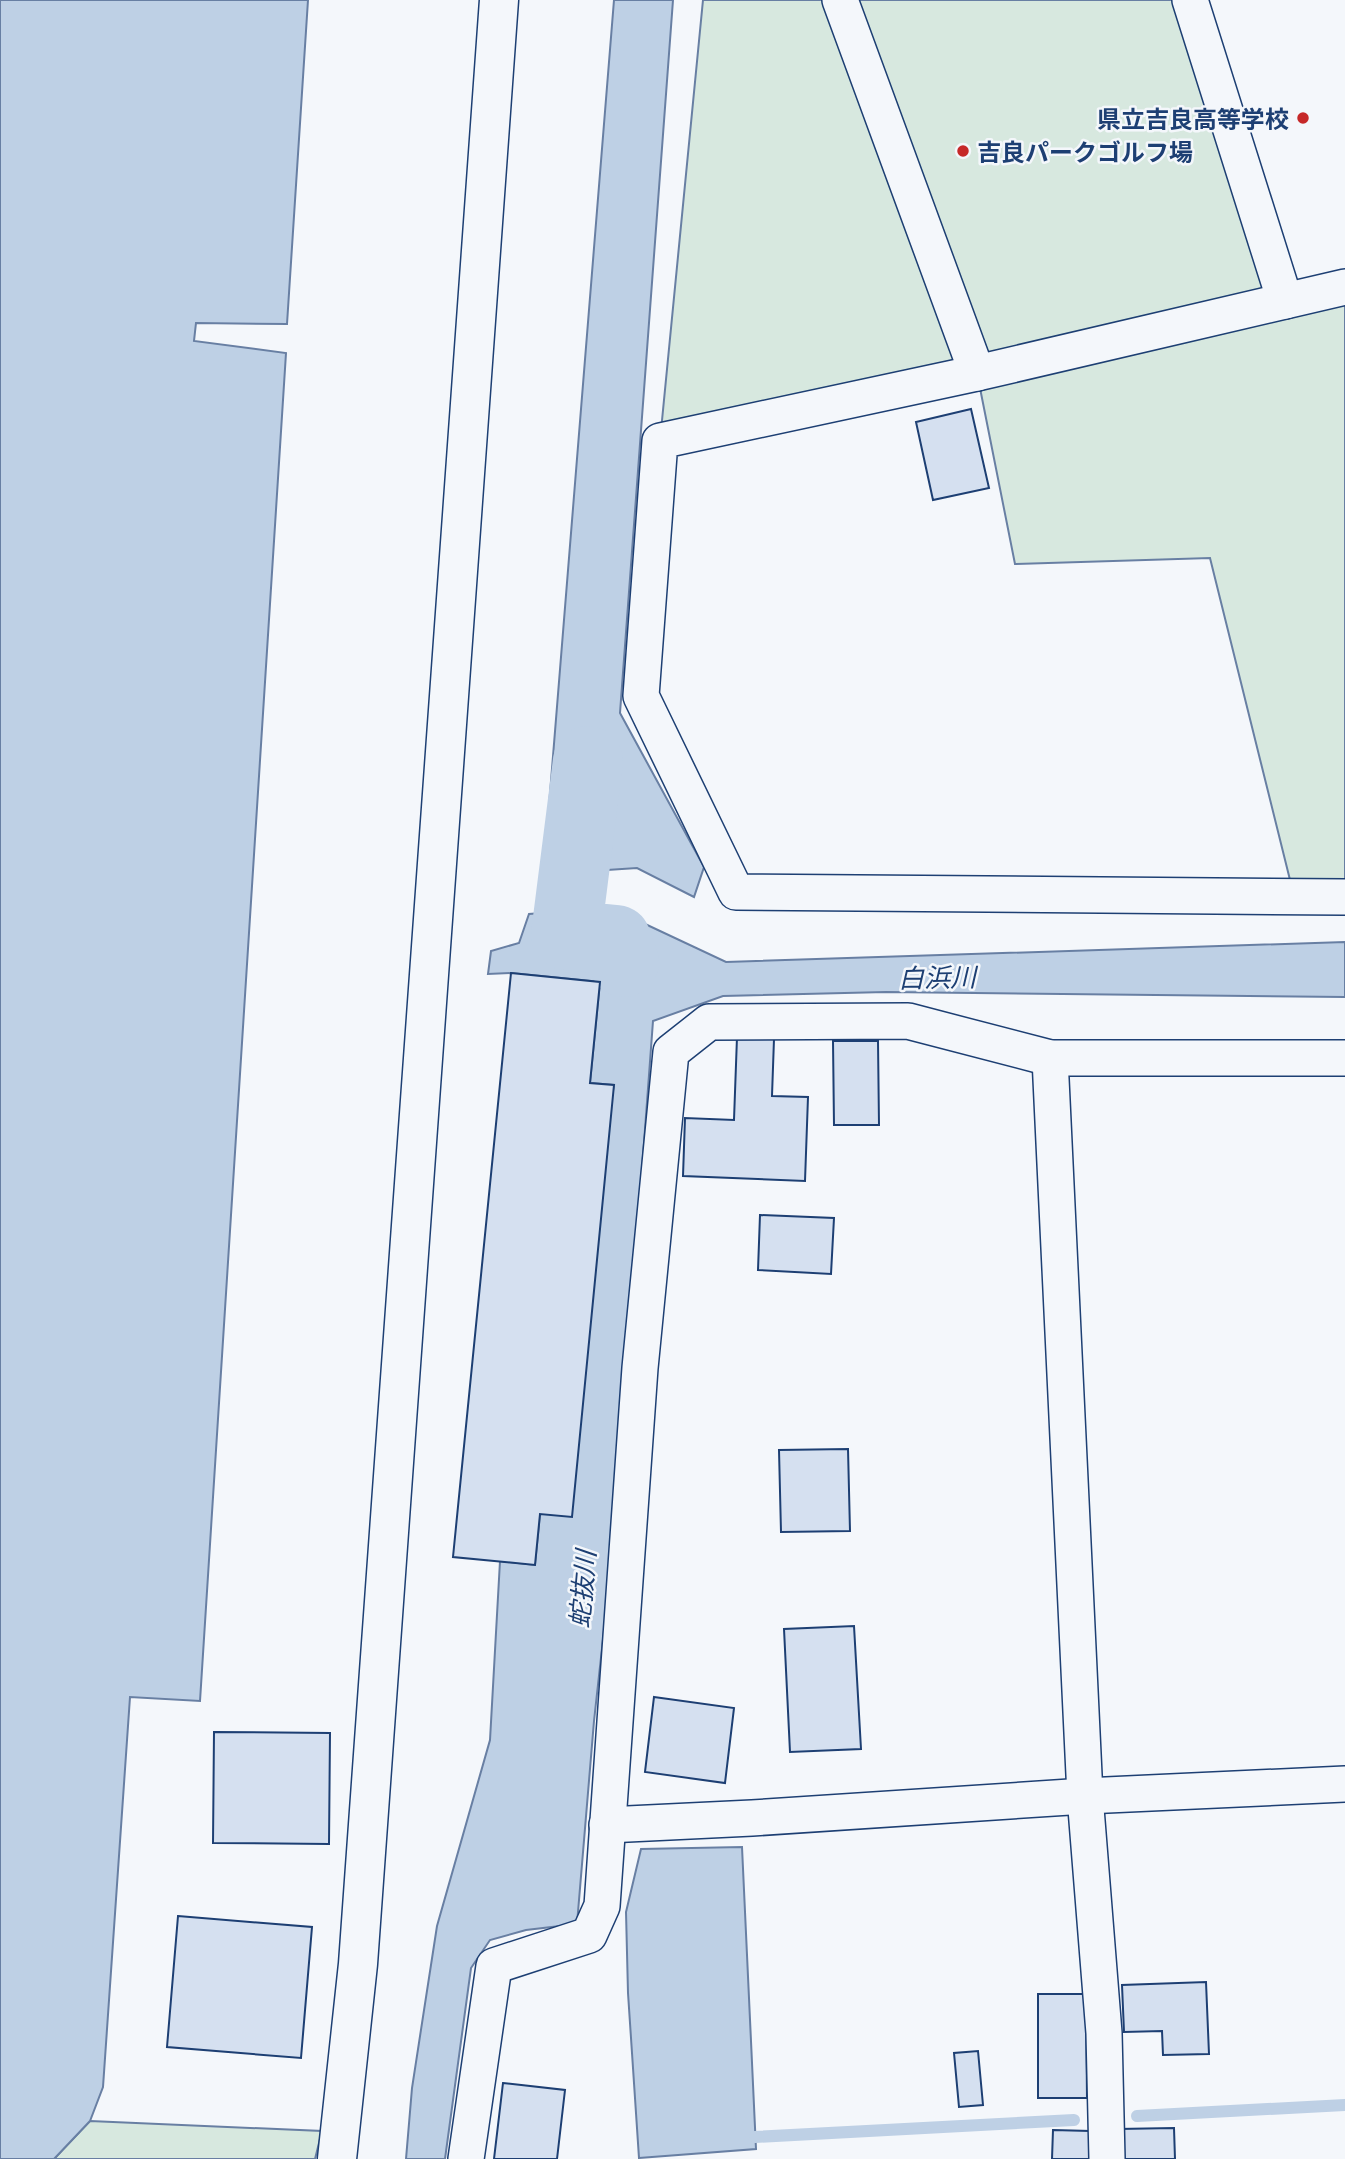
<svg xmlns="http://www.w3.org/2000/svg" width="1345" height="2159" font-family="Lato,'Noto Sans JP',sans-serif">
  <style>
    .green { fill: #d7e8df; stroke: #687fa3; stroke-width: 2 }
    .water { fill: #bed0e5; stroke: #687fa3; stroke-width: 2 }
    .lines { fill: none; stroke-linecap: round; stroke-linejoin: round }
    .stream { stroke: #bed0e5; stroke-width: 12 }
    .river { stroke: #bed0e5; stroke-width: 70 }
    .building { fill: #d5e0f0; stroke: #1d3f73; stroke-width: 2 }
    .street-casing { stroke: #1d3f73; stroke-width: 38 }
    .secondary-casing { stroke: #1d3f73; stroke-width: 41 }
    .street { stroke: #f4f7fb; stroke-width: 35 }
    .secondary { stroke: #f4f7fb; stroke-width: 38 }
    .poi-dot { fill: #c62828; stroke: #f4f7fb; stroke-width: 2.5 }
    .labels { text-anchor: middle; dominant-baseline: central; stroke-width: 5; stroke-linejoin: round; paint-order: stroke }
    .poi-label { font-size: 24px; font-weight: bold; fill: #1d3f73; stroke: #f4f7fb; text-anchor: end }
    .water-label { font-size: 26px; font-style: italic; fill: #1d3f73; stroke: #f4f7fb }
  </style>
  <rect width="100%" height="100%" fill="#f4f7fb"/>
  <g class="green">
    <path d="M 703,0 L 1190,0 L 1284,301 L 1345,287 L 1345,897 L 1294,896 L 1210,558 L 1015,564 L 977,373 L 660,441 Z"/>
    <path d="M 90,2121 L 322,2131 L 315,2159 L 54,2159 Z"/>
  </g>
  <g class="water">
    <path d="M 0,0 L 308,0 L 287,324 L 196,323 L 194,341 L 286,353 L 200,1701 L 130,1697 L 103,2087 L 90,2121 L 54,2159 L 0,2159 Z"/>
    <path d="M 614,0 L 673,0 L 620,713 L 704,867 L 694,897 L 637,868 L 607,870 L 546,843 Z"/>
    <path d="M 611,908 L 726,962 L 1345,942 L 1345,997 L 886,992 L 723,996 L 653,1021 L 616,1521 L 594,1721 L 577,1924 L 526,1930 L 490,1940 L 471,1968 L 445,2159 L 406,2159 L 412,2088 L 437,1926 L 490,1740 L 500,1561 L 535,1565 L 540,1514 L 614,1085 L 590,1083 L 600,982 L 511,973 L 488,974 L 491,951 L 519,943 L 529,914 Z"/>
    <path d="M 742,1847 L 756,2149 L 639,2158 L 628,1993 L 626,1912 L 641,1849 Z"/>
  </g>
  <g class="lines">
    <g class="stream">
      <path d="M 1137,2116 L 1345,2105"/>
      <path d="M 755,2137 L 1074,2120"/>
    </g>
    <path class="river" d="M 588,761 L 566,935 L 616,940 L 624,962"/>
  </g>
  <g class="building">
    <path d="M 971,409 L 989,488 L 933,500 L 916,422 Z"/>
    <path d="M 511,973 L 600,982 L 590,1083 L 614,1085 L 572,1517 L 540,1514 L 535,1565 L 453,1557 Z"/>
    <path d="M 737,1037 L 774,1039 L 772,1096 L 808,1097 L 805,1181 L 683,1176 L 685,1118 L 734,1120 Z"/>
    <path d="M 833,1041 L 878,1041 L 879,1125 L 834,1125 Z"/>
    <path d="M 760,1215 L 834,1218 L 831,1274 L 758,1270 Z"/>
    <path d="M 848,1449 L 850,1531 L 781,1532 L 779,1450 Z"/>
    <path d="M 854,1626 L 861,1749 L 790,1752 L 784,1629 Z"/>
    <path d="M 654,1697 L 734,1708 L 725,1783 L 645,1772 Z"/>
    <path d="M 214,1732 L 330,1733 L 329,1844 L 213,1843 Z"/>
    <path d="M 178,1916 L 312,1927 L 301,2058 L 167,2047 Z"/>
    <path d="M 1206,1982 L 1209,2054 L 1163,2055 L 1162,2031 L 1124,2032 L 1122,1985 Z"/>
    <path d="M 1038,1994 L 1086,1994 L 1087,2098 L 1038,2098 Z"/>
    <path d="M 978,2051 L 983,2105 L 959,2107 L 954,2053 Z"/>
    <path d="M 503,2083 L 565,2090 L 557,2159 L 494,2159 Z"/>
    <path d="M 1174,2128 L 1175,2159 L 1119,2159 L 1118,2129 Z"/>
    <path d="M 1053,2130 L 1090,2131 L 1089,2159 L 1052,2159 Z"/>
  </g>
  <g class="lines">
    <g class="street-casing">
      <g id="street">
        <path d="M 840,0 L 977,373"/>
        <path d="M 1190,0 L 1285,301"/>
        <path d="M 1345,287 L 977,373 L 660,441 L 641,696 L 736,892 L 1345,897"/>
        <path d="M 1050,1058 L 1085,1796 L 1104,2033 L 1107,2159"/>
        <path d="M 607,1825 L 752,1818 L 1085,1796 L 1345,1784"/>
        <path d="M 466,2159 L 494,1966 L 589,1935 L 602,1906 L 640,1368 L 671,1052 L 709,1022 L 908,1021 L 1050,1058 L 1345,1058"/>
      </g>
    </g>
    <g class="secondary-casing">
      <path id="secondary" d="M 337,2159 L 358,1964 L 499,0"/>
    </g>
    <use href="#street" class="street"/>
    <use href="#secondary" class="secondary"/>
  </g>
  <g class="poi-dot">
    <circle cx="1303" cy="118" r="7"/>
    <circle cx="963" cy="151" r="7"/>
  </g>
  <g class="labels">
    <g class="poi-label">
      <text x="1289" y="118">県立吉良高等学校</text>
      <text x="977" y="151" text-anchor="start">吉良パークゴルフ場</text>
    </g>
    <g class="water-label">
      <text transform="translate(937 977) rotate(-1)">白浜川</text>
      <text transform="translate(582 1589) rotate(-85)">蛇抜川</text>
    </g>
  </g>
</svg>
